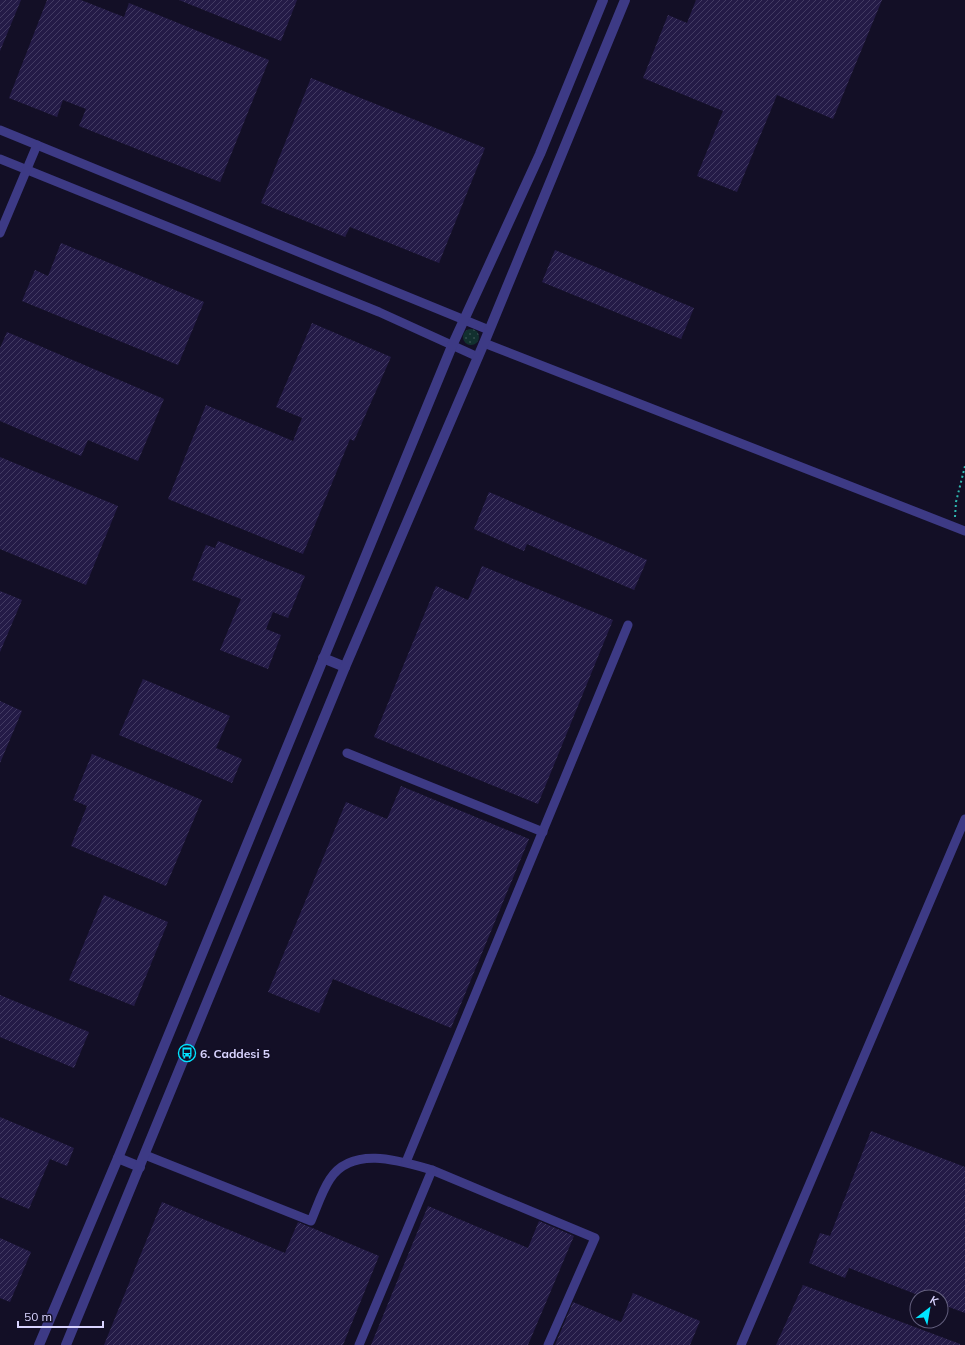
<svg xmlns="http://www.w3.org/2000/svg" width="965" height="1345" font-family="Mulish,sans-serif">
  <style>
    .grass { fill: url(#grass-dots) }
    .building { fill: url(#building-hatch) }
    .lines { fill: none; stroke-linecap: round; stroke-linejoin: round }
    .path { stroke: #2fb8b0; stroke-width: 2; stroke-dasharray: 2 3; stroke-linecap: butt }
    .minor { stroke: #3d3a85; stroke-width: 9 }
    .tertiary { stroke: #3d3a85; stroke-width: 10 }
    .labels { text-anchor: middle; dominant-baseline: central; stroke-width: 3.5; stroke-linejoin: round; paint-order: stroke }
    .poi-label { font-size: 12px; font-weight: bold; fill: #d9d4ff; stroke: #130f26; text-anchor: start }
  </style>
  <defs>
    <pattern id="grass-dots" width="8" height="8" patternUnits="userSpaceOnUse"><rect width="8" height="8" fill="#12302f"/><path d="M2 2h.1M6 6h.1" fill="none" stroke="#344d4e" stroke-width="1.8" stroke-linecap="round"/></pattern>
    <pattern id="building-hatch" width="6" height="6" patternUnits="userSpaceOnUse"><rect width="6" height="6" fill="#241b47"/><path d="M-1 1l2-2M0 6l6-6M5 7l2-2" fill="none" stroke="#433b63"/></pattern>
  </defs>
  <rect width="100%" height="100%" fill="#130f26"/>
  <circle class="grass" cx="471" cy="337" r="8"/>
  <g class="building">
    <path d="M 0,0 L 21,0 L 0,51 Z"/>
    <path d="M 47,0 L 81,0 L 124,17 L 129,3 L 269,60 L 220,182 L 79,126 L 86,109 L 63,100 L 57,117 L 9,98 Z"/>
    <path d="M 179,0 L 297,0 L 281,41 Z"/>
    <path d="M 696,0 L 882,0 L 833,119 L 777,95 L 737,192 L 697,176 L 723,111 L 643,78 L 668,15 L 687,23 Z"/>
    <path d="M 311,78 L 485,148 L 439,263 L 350,227 L 345,237 L 261,203 Z"/>
    <path d="M 61,243 L 204,302 L 178,365 L 22,301 L 35,270 L 48,276 Z"/>
    <path d="M 555,250 L 694,308 L 681,339 L 542,282 Z"/>
    <path d="M 312,323 L 391,357 L 354,441 L 350,439 L 303,554 L 168,499 L 206,405 L 293,441 L 302,418 L 276,407 Z"/>
    <path d="M 7,332 L 164,399 L 138,461 L 88,440 L 81,456 L 0,421 L 0,348 Z"/>
    <path d="M 0,457 L 118,506 L 86,585 L 0,549 Z"/>
    <path d="M 489,492 L 647,560 L 634,590 L 527,544 L 524,551 L 474,529 Z"/>
    <path d="M 218,541 L 305,576 L 288,618 L 273,612 L 266,629 L 281,635 L 268,669 L 220,650 L 241,599 L 192,580 L 206,545 L 215,548 Z"/>
    <path d="M 482,566 L 613,620 L 538,804 L 374,737 L 436,586 L 468,600 Z"/>
    <path d="M 0,591 L 22,600 L 0,652 Z"/>
    <path d="M 143,679 L 230,716 L 216,748 L 242,759 L 232,783 L 119,735 Z"/>
    <path d="M 0,701 L 22,711 L 0,763 Z"/>
    <path d="M 92,754 L 202,800 L 166,886 L 71,846 L 87,806 L 73,800 Z"/>
    <path d="M 401,786 L 529,839 L 451,1028 L 333,979 L 319,1013 L 268,992 L 346,802 L 387,819 Z"/>
    <path d="M 104,895 L 168,922 L 134,1006 L 69,980 Z"/>
    <path d="M 0,995 L 89,1032 L 74,1068 L 0,1037 Z"/>
    <path d="M 0,1117 L 74,1148 L 67,1166 L 50,1159 L 29,1209 L 0,1197 Z"/>
    <path d="M 871,1131 L 965,1167 L 965,1313 L 941,1304 L 941,1297 L 923,1297 L 849,1268 L 845,1278 L 809,1263 L 820,1233 L 830,1236 Z"/>
    <path d="M 162,1202 L 285,1253 L 298,1222 L 379,1256 L 343,1345 L 104,1345 Z"/>
    <path d="M 428,1206 L 528,1248 L 539,1221 L 574,1236 L 528,1345 L 371,1345 Z"/>
    <path d="M 0,1238 L 31,1252 L 10,1302 L 0,1298 Z"/>
    <path d="M 803,1285 L 960,1344 L 960,1345 L 776,1345 Z"/>
    <path d="M 633,1293 L 700,1321 L 690,1345 L 555,1345 L 573,1302 L 621,1322 Z"/>
  </g>
  <g class="lines">
    <path class="path" d="M 955,517 L 956,502 L 965,466"/>
    <g class="minor">
      <path d="M 0,130 L 489,330"/>
      <path d="M 0,159 L 379,312 L 478,357"/>
      <path d="M 0,233 L 37,145"/>
      <path d="M 484,343 L 965,531"/>
      <path d="M 347,753 L 543,832"/>
      <path d="M 145,1155 L 311,1221 C 317,1207 322,1191 330,1179 C 352,1145 401,1161 432,1170 L 595,1238 L 548,1345"/>
      <path d="M 406,1162 L 628,625"/>
      <path d="M 359,1345 L 432,1170"/>
      <path d="M 741,1345 L 965,819"/>
    </g>
    <g class="tertiary">
      <path d="M 323,658 L 345,667"/>
      <path d="M 118,1158 L 140,1167"/>
      <path d="M 39,1345 L 118,1158 L 452,346 L 540,154 L 603,0"/>
      <path d="M 66,1345 L 345,667 L 484,343 L 625,0"/>
    </g>
  </g>
  <defs>
    <g id="bus-ring" transform="scale(0.9)"><circle r="9.5" fill="#130f26" stroke="#00e5ff" stroke-width="1.5"/><path d="M-5-6H5V4H4V6H2V4H-2V6H-4V4H-5ZM-3.5-4V0h7V-4ZM-3.5 1.2v1.5H-2V1.2ZM2 1.2v1.5H3.5V1.2Z" fill="#00e5ff"/></g>
  </defs>
  <g fill-rule="evenodd">
    <use href="#bus-ring" x="187" y="1053"/>
  </g>
  <g class="labels">
    <g class="poi-label">
      <text x="200" y="1053">6. Caddesi 5</text>
    </g>
  </g>
  <g transform="translate(929 1309) rotate(31)"><circle r="19" fill="#130f26" stroke="#625e7d"/>
  <path d="M0-3L7 15L0 10L-7 15Z" fill="#00e5ff"/>
  <text y="-6" font-size="11" font-weight="bold" text-anchor="middle" fill="#d9d4ff">K</text>
  </g>
  <path d="M18 1321v6h85v-6" fill="none" stroke="#d9d4ff" stroke-width="2"/>
  <text x="24" y="1321" font-size="12" fill="#d9d4ff" stroke="#130f26" stroke-width="3" paint-order="stroke">50 m</text>
</svg>
